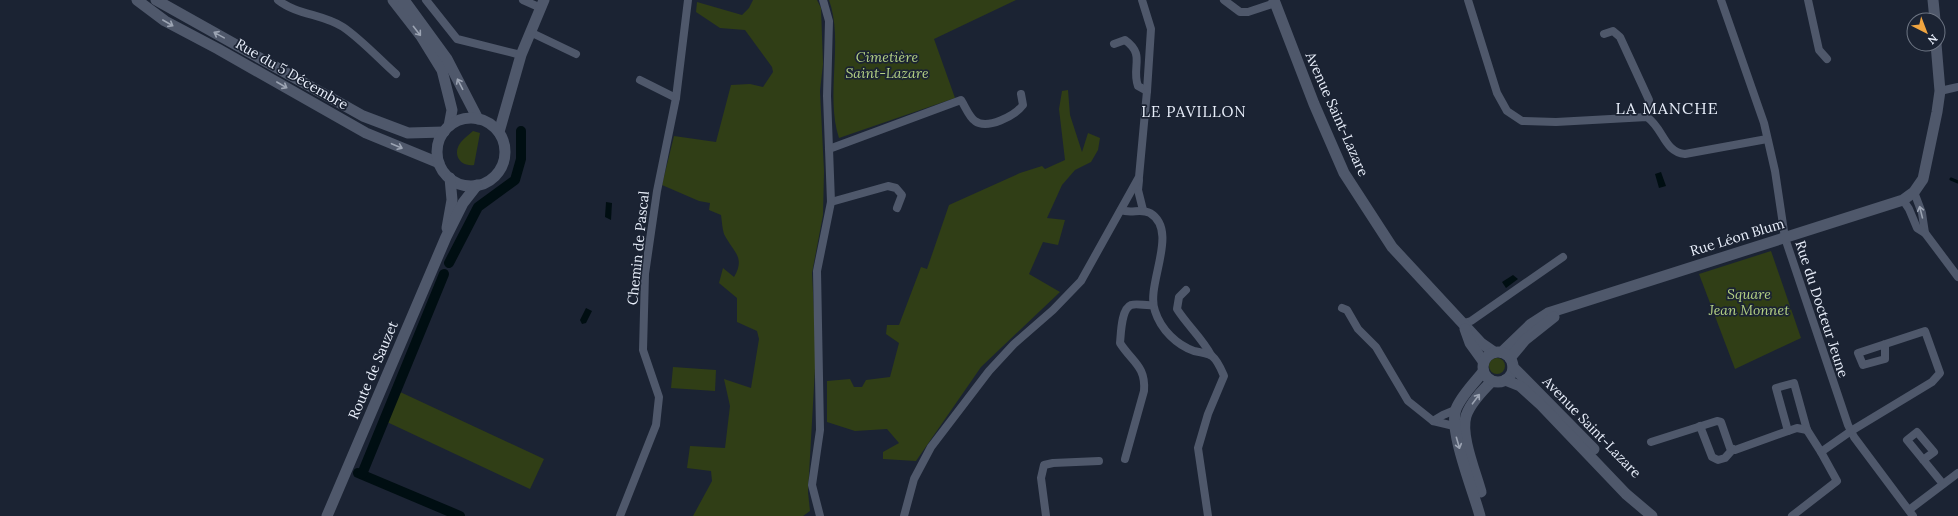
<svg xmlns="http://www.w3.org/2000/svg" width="1958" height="516" font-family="Lora,serif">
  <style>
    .green { fill: #303e16 }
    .water { fill: #000e12 }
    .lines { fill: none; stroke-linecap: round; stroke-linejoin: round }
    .stream { stroke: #000e12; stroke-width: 3 }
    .canal { stroke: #000e12; stroke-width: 10 }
    .minor { stroke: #4f586b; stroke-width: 8 }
    .tertiary { stroke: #4f586b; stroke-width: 11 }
    .secondary { stroke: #4f586b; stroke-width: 11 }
    .oneway { stroke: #9ca4b3 }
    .labels { text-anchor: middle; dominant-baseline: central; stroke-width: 3.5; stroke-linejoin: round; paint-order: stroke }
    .park-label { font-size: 14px; font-style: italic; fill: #b4d184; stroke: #1b2333 }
    .street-label { font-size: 14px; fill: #e9effb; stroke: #1b2333 }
    .neighbourhood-label { font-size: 15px; letter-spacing: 1px; fill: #e9effb; stroke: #1b2333 }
    .quarter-label { font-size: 16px; letter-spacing: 1px; fill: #e9effb; stroke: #1b2333 }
  </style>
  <rect width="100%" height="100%" fill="#1b2333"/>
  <g class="green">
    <path d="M 753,0 L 817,0 L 821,8 L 823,64 L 820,91 L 824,171 L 823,215 L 812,273 L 816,351 L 808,492 L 810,511 L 803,516 L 693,516 L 712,481 L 711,471 L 687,468 L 690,446 L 725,448 L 730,406 L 724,379 L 751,388 L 759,339 L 757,331 L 737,322 L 737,298 L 719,283 L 723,268 L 734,277 C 746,257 733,252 724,234 C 722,228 722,221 721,215 L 709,210 L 710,203 L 699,201 L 662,185 L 674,136 L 716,142 L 731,85 L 750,84 L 763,87 L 773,72 L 772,67 L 745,30 L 720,28 L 696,12 L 697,2 L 742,15 L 749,8 Z"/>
    <path d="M 829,0 L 1016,0 L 934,39 L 955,98 L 839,138 C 825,95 844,41 829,0 Z"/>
    <path d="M 1068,90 L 1070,115 L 1082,152 L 1088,133 L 1100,138 L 1098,150 L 1091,162 L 1075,170 L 1062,185 L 1047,218 L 1065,220 L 1058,245 L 1043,242 L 1029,274 L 1060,292 L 981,367 L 916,461 L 883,459 L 883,452 L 899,443 L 887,429 L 855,431 L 827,422 L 827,381 L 850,379 L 854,387 L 862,387 L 866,380 L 890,377 L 899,343 L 886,334 L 887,325 L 899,325 L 921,267 L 927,269 L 949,205 L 1020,173 L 1042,166 L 1045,169 L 1065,160 L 1059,109 L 1062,91 Z"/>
    <path d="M 473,131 L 480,133 L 474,165 C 459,167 452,153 461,142 C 464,138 469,135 473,131 Z"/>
    <path d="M 1771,251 L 1801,338 L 1735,369 L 1699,274 Z"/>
    <circle cx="1497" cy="366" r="8"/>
    <path d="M 673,367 L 716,370 L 715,391 L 671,388 Z"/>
    <path d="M 398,391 L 544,459 L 530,489 L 387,422 Z"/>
  </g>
  <g class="water">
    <path d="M 1661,172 L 1666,186 L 1659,188 L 1655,174 Z"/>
    <path d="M 606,202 L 612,203 L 611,220 L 605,217 Z"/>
    <path d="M 1513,275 L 1518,279 L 1506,288 L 1502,282 Z"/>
    <path d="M 586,308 L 592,311 L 586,323 L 582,324 L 580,320 Z"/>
  </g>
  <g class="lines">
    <path class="stream" d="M 1951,179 L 1958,182"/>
    <g class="canal">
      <path d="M 449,263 L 478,207 L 515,180 L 521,159 L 521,131"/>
      <path d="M 358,473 L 460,516"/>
      <path d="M 362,474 L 444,274"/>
    </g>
    <g class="minor">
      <path d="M 278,0 C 297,15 323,14 343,27 C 362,40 379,59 396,74"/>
      <path d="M 426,0 L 457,39 L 521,55"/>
      <path d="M 523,0 L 541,8"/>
      <path d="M 1224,0 L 1240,12 L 1248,12 L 1275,3"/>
      <path d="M 1468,0 L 1497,93 L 1507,111 L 1522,121 L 1556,122 L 1647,117 C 1664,129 1664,152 1685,154 L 1767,139"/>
      <path d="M 1721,0 L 1764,123 L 1775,171 L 1785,238 L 1848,425 L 1854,437 L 1913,516"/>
      <path d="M 1808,0 L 1819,50 L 1827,59"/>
      <path d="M 530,32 L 576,54"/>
      <path d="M 1604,34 L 1613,31 L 1620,37 L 1649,100 L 1647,117"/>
      <path d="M 1114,44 L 1125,40 C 1146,55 1131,67 1138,86 L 1147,91"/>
      <path d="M 640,80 L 676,98"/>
      <path d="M 1940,91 L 1958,87"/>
      <path d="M 829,149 L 961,100 C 965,106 969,117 975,121 C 987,130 1015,116 1023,105 L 1021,94"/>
      <path d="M 1139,180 L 1138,190 L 1143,210"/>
      <path d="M 1914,192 L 1922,213 L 1925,233"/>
      <path d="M 1903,200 L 1909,209 L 1917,228 L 1925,233 L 1958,277"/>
      <path d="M 831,202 L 888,186 L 896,188 L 902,195 L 897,208"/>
      <path d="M 1121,210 C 1131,214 1141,208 1150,213 C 1180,231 1145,285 1155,311 C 1161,330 1177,345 1194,351 C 1200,352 1207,353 1212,356 C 1218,361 1221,369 1224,376 L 1208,414 L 1198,448 L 1208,516"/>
      <path d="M 1186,290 L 1179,297 L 1177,309 C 1187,325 1202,338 1211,355"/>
      <path d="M 1342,308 L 1347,310 L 1358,329 L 1376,347 L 1408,401 L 1433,421 L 1454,426"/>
      <path d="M 1464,323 L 1471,321 L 1563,257"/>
      <path d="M 1433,421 L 1443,415 L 1455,410"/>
      <path d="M 1700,426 L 1712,457 L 1718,460 L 1725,458 L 1733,449"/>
      <path d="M 1788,431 L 1776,388 L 1794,383 L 1807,430 L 1821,452"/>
      <path d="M 1651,442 L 1717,421 L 1721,422 L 1730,448 L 1735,450 L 1788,431 L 1797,428 L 1807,430"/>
      <path d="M 1125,459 L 1144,391 C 1146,366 1132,362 1120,343 C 1121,334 1121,309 1131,305 C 1137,303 1146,306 1153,305"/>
      <path d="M 1923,460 L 1934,452 L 1917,432 L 1907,440 L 1943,484"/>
      <path d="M 1909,510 L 1958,473"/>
      <path d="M 620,516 L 656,425 L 659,397 L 643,350 L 645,274 L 657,191 L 676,98 L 688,0"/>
      <path d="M 820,516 L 812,485 L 820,430 L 817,271 L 831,202 L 827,96 L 829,21 L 823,0"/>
      <path d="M 904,516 L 914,479 L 931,447 L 989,371 L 1014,344 L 1053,310 L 1081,281 L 1139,177 L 1147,91 L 1151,29 L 1142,0"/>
      <path d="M 1046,516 L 1041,478 L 1044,465 L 1053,463 L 1099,461"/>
      <path d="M 1792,516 L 1837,481 L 1821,452 L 1851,431 L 1932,382 L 1940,373 L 1925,331 L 1858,353 L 1863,365 L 1885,359 L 1885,344"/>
    </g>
    <g class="tertiary">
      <path d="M 1933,0 L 1935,20"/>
      <path d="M 499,132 L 521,55 L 544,0"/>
      <path d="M 1502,352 L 1531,324 L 1548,313 L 1903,200 L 1914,192 L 1923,179 L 1937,112 L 1940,91 L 1936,44"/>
      <path d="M 1510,358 L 1525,340 L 1554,317"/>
      <path d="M 1481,492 C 1476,473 1460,435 1466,416 C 1470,403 1483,390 1492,381"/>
      <path d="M 1480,516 C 1474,493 1448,429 1456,409 C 1461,396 1474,383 1483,372"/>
    </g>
    <g class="secondary">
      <path d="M 137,0 L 165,21 L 218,49 L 366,133 L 439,163"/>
      <path d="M 156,0 L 363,116 L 408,133 L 444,132"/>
      <path d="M 393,0 L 421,36 L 442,70 L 452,110 L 449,126"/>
      <path d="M 404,0 L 447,59 L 478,119"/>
      <path d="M 1274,0 L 1314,104 L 1344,173 L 1392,247 L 1481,343 L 1494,352"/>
      <circle cx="471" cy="152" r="34"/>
      <path d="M 447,228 L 452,200 L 450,178"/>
      <path d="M 1465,329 L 1470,343 L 1483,361"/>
      <circle cx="1498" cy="367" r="15"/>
      <path d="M 1513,367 L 1594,449"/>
      <path d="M 1505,380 L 1520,386 L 1541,405 L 1626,494 L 1652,516"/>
      <path d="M 327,516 L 446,237 L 463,203 L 477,185"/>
    </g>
  </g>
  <defs><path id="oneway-shaft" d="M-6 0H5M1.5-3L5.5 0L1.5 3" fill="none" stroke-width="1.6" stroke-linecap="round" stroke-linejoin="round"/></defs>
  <g class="oneway">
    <use href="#oneway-shaft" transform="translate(168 23) rotate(30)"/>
    <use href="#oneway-shaft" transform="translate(417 31) rotate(52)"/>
    <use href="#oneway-shaft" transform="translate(219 35) rotate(-151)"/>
    <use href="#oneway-shaft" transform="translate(460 84) rotate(-117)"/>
    <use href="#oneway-shaft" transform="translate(282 85) rotate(30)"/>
    <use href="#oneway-shaft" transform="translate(397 146) rotate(23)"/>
    <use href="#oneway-shaft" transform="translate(1921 212) rotate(-104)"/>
    <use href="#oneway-shaft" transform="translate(1476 399) rotate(-53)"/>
    <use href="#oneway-shaft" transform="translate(1458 443) rotate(74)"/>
  </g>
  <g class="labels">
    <g class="park-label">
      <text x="887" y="57">Cimetière<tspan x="887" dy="16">Saint-Lazare</tspan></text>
      <text x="1749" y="294">Square<tspan x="1749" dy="16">Jean Monnet</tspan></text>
    </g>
    <g class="street-label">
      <text transform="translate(292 74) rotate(30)">Rue du 5 Décembre</text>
      <text transform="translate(1337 114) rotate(66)">Avenue Saint-Lazare</text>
      <text transform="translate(1737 237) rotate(-17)">Rue Léon Blum</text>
      <text transform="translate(638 248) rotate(-84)">Chemin de Pascal</text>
      <text transform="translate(1822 309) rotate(72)">Rue du Docteur Jeune</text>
      <text transform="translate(373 370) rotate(-67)">Route de Sauzet</text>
      <text transform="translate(1592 427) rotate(46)">Avenue Saint-Lazare</text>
    </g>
    <g class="neighbourhood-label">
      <text x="1194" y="111">LE PAVILLON</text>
    </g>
    <g class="quarter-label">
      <text x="1667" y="108">LA MANCHE</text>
    </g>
  </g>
  <g transform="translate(1926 32) rotate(138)"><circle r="19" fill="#1b2333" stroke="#6d7583"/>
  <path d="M0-3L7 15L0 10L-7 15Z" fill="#f1a540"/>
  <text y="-6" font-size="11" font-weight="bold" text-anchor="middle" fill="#e9effb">N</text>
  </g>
</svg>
